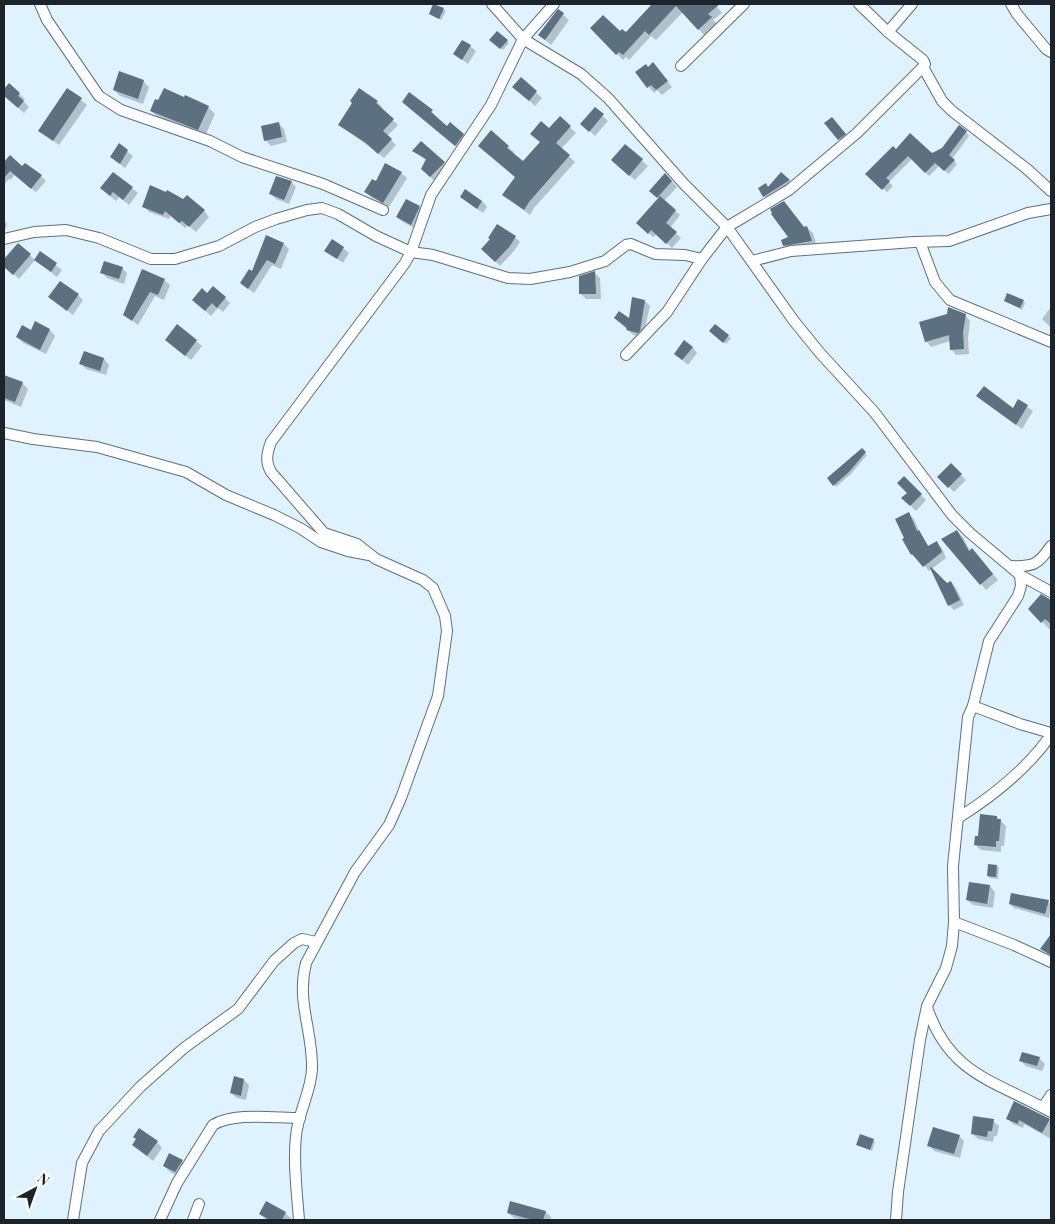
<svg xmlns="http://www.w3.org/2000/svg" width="1055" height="1224" font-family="'Playfair Display',serif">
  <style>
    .shadow { fill: #0003 }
    .building { fill: #5c707f }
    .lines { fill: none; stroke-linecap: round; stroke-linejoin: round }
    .street-casing { stroke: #5b707e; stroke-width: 12 }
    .street { stroke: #fff; stroke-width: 10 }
  </style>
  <rect width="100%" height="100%" fill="#dff2ff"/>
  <g class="shadow">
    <path d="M 665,4 L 715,4 L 722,13 L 713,20 L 717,24 L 704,35 L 683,12 L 656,40 L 651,36 L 629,60 L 626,57 L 623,60 L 592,28 L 626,34 L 658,11 Z"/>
    <path d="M 443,9 L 446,11 L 441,20 L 430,14 Z"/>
    <path d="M 559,11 L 569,20 L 551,45 L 539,35 Z"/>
    <path d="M 497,33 L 509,43 L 503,50 L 491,40 Z"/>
    <path d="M 470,46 L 476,51 L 468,64 L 455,54 Z"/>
    <path d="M 648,68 L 658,70 L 672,87 L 662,95 L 657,90 L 654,93 L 637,73 Z"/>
    <path d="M 521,79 L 542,98 L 535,106 L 520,92 Z"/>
    <path d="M 143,81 L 149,87 L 143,104 L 120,96 L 114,90 Z"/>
    <path d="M 9,85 L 25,99 L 23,101 L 29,107 L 24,113 L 4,95 L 4,91 Z"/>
    <path d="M 67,89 L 87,105 L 59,145 L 39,130 Z"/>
    <path d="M 360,89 L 377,102 L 382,107 L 381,109 L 398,125 L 387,136 L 396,145 L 384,158 L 339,124 L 354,103 Z"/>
    <path d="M 159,102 L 208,107 L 215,114 L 205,136 L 159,118 L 151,111 Z"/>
    <path d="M 426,106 L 447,128 L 463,134 L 468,139 L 461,150 L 408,107 Z"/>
    <path d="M 595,109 L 608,121 L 595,136 L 582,124 Z"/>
    <path d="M 560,118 L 576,133 L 561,149 L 575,162 L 534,208 L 530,215 L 504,195 L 516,178 L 486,152 L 508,147 L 514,152 L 513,154 L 523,163 Z"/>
    <path d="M 832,118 L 850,140 L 844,145 L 839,139 Z"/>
    <path d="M 279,124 L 284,129 L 287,142 L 271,146 L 265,140 Z"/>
    <path d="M 966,132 L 969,136 L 952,159 L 957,164 L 949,174 L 939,166 L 929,176 L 912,159 L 889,182 L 893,186 L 887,192 L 867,174 L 896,151 L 932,155 Z"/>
    <path d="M 119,145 L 133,156 L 125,168 L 111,157 Z"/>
    <path d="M 625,146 L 648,166 L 635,180 L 618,166 Z"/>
    <path d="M 414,151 L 444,163 L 449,168 L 436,182 L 428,175 L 427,161 Z"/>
    <path d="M 10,157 L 23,168 L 41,176 L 46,181 L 36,192 L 15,175 L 10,180 L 9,179 L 4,184 L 4,164 Z"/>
    <path d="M 113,173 L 138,193 L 129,205 L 119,197 L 116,201 L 107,194 Z"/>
    <path d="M 401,173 L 407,178 L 389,207 L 371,197 L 366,192 L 376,183 Z"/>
    <path d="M 781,174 L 791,183 L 766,199 L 759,189 L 769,188 Z"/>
    <path d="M 671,180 L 677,187 L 664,201 L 680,215 L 670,228 L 681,238 L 672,248 L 657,234 L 653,237 L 638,223 L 659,198 L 651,191 Z"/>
    <path d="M 291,182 L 296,187 L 289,204 L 276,199 L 270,193 Z"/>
    <path d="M 461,197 L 482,201 L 487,207 L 483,213 Z"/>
    <path d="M 144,206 L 204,211 L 209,217 L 196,232 L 188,225 L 185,228 L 171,216 L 169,219 L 149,212 Z"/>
    <path d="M 419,207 L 424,213 L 416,229 L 403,222 L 397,217 Z"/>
    <path d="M 4,221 L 7,224 L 4,233 Z"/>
    <path d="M 805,228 L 807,228 L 813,233 L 817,247 L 790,251 L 784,245 Z"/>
    <path d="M 515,237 L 520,242 L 514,251 L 500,266 L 483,249 Z"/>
    <path d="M 284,244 L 289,249 L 281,269 L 272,265 L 254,293 L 247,288 L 241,283 Z"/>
    <path d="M 18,245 L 35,260 L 19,279 L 4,266 L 4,261 Z"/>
    <path d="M 343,248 L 349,253 L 343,263 L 326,251 Z"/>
    <path d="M 41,253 L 62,270 L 57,277 L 36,260 Z"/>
    <path d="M 122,268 L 127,273 L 124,284 L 107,278 L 102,272 Z"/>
    <path d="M 143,270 L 164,280 L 170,285 L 164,300 L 155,296 L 138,325 L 125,315 Z"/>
    <path d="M 595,273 L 600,278 L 601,299 L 586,299 L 580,293 Z"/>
    <path d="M 78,295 L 83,300 L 73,315 L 50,297 Z"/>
    <path d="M 207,295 L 225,298 L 230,303 L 223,312 L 218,308 L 211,316 L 199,305 Z"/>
    <path d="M 645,301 L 650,306 L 643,337 L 633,335 L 615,318 L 630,320 Z"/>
    <path d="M 1005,301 L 1023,301 L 1025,303 L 1022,310 Z"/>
    <path d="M 1051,307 L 1051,328 L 1042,319 Z"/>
    <path d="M 965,315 L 970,321 L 968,338 L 969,354 L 956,355 L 951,349 L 950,341 L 931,347 L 926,341 Z"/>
    <path d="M 35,323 L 50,330 L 55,336 L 46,354 L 23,343 L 17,337 L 31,331 Z"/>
    <path d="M 713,334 L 728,336 L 731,338 L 726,344 Z"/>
    <path d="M 166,340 L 196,341 L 202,346 L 191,360 Z"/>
    <path d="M 692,347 L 697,353 L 688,365 L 675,354 Z"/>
    <path d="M 84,353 L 104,359 L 109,365 L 106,375 L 86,369 L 81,364 Z"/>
    <path d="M 4,376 L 22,383 L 28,389 L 21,407 L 4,400 Z"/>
    <path d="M 978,396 L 1013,410 L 1019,401 L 1033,411 L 1022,429 Z"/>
    <path d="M 862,450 L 867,455 L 851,474 L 836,487 L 829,478 Z"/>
    <path d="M 951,465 L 966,480 L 954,492 L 939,477 Z"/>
    <path d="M 904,478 L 926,500 L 916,511 L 903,498 L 909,493 Z"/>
    <path d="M 909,514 L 914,519 L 920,533 L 929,547 L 937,543 L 942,548 L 946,558 L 929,571 L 918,558 L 917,559 L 912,554 Z"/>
    <path d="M 957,532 L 963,537 L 970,551 L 978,555 L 998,580 L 986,590 L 981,584 Z"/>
    <path d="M 951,583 L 956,588 L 964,605 L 954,610 L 949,605 L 947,585 Z"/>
    <path d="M 1050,600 L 1051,601 L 1051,631 L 1030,609 Z"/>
    <path d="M 997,817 L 1006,826 L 1004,846 L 1001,846 L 1001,852 L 981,850 L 975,845 L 979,837 Z"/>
    <path d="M 996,866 L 999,868 L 998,879 L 990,878 L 988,876 Z"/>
    <path d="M 990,886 L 995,892 L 993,908 L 973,905 L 967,900 Z"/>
    <path d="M 1048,901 L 1051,905 L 1049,918 L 1014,908 L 1010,904 Z"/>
    <path d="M 1049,939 L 1051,940 L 1051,957 L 1042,949 Z"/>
    <path d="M 1039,1058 L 1045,1064 L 1042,1071 L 1026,1066 L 1021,1061 Z"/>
    <path d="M 244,1080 L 249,1085 L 246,1100 L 237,1098 L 231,1093 Z"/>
    <path d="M 1008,1119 L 1048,1119 L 1051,1122 L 1051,1139 L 1024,1124 L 1023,1128 L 1013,1124 Z"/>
    <path d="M 993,1121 L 999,1126 L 997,1136 L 994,1136 L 993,1142 L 978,1139 L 972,1133 Z"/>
    <path d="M 959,1136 L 964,1141 L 960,1158 L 934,1151 L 929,1145 Z"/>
    <path d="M 873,1140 L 875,1142 L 872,1151 L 858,1144 Z"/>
    <path d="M 157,1142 L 162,1148 L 153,1161 L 133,1145 Z"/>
    <path d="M 170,1155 L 182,1161 L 188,1166 L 180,1177 L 170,1172 L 164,1166 Z"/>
    <path d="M 546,1212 L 551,1217 L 550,1220 L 521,1220 L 514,1218 L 508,1213 Z"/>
    <path d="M 285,1213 L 291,1218 L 290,1220 L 267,1220 L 260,1214 Z"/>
  </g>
  <g class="building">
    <path d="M 433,4 L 444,8 L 439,19 L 429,14 Z"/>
    <path d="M 652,4 L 720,4 L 708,14 L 712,17 L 698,30 L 676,6 L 649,35 L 645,31 L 623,55 L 619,52 L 616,55 L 590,28 L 603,15 L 620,31 L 622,29 L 626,32 Z"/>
    <path d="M 558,9 L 564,13 L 545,40 L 538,35 Z"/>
    <path d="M 497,31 L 508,40 L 500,49 L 489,40 Z"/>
    <path d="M 462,40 L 471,45 L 462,60 L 453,54 Z"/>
    <path d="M 653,62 L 668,81 L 656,90 L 651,85 L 647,88 L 635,72 L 646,64 L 648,67 Z"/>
    <path d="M 119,71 L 144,80 L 138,99 L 113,90 Z"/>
    <path d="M 521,77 L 537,91 L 529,101 L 512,87 Z"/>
    <path d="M 9,83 L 20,93 L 18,96 L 24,101 L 18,108 L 4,96 L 4,89 Z"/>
    <path d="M 67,88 L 82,98 L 53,141 L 38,131 Z"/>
    <path d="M 164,88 L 184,97 L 185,95 L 209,106 L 198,130 L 150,111 L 155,99 L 158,100 Z"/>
    <path d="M 359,88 L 378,101 L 376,103 L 394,119 L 383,131 L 392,139 L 378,154 L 366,143 L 338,125 L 352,103 L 350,101 Z"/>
    <path d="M 409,92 L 433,110 L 431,112 L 447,126 L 450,122 L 464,134 L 455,146 L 402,102 Z"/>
    <path d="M 595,107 L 604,114 L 589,132 L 580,124 Z"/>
    <path d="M 560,116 L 571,126 L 556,143 L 570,155 L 529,202 L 524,210 L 502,195 L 515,177 L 478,146 L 491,130 L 509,146 L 507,148 L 523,161 L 540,142 L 530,134 L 541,121 L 549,128 Z"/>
    <path d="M 832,117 L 846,134 L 838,140 L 824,123 Z"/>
    <path d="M 279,122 L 282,137 L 264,141 L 261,126 Z"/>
    <path d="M 959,125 L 967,131 L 949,155 L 955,160 L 944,171 L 935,163 L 925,173 L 908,156 L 886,178 L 890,181 L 882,190 L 865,174 L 893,146 L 896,149 L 910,133 L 932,153 L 942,148 Z"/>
    <path d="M 421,141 L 445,162 L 430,177 L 421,169 L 426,159 L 412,151 Z"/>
    <path d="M 119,143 L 128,150 L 120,164 L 110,157 Z"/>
    <path d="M 625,144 L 643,159 L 629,176 L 611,160 Z"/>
    <path d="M 10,155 L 22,166 L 25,163 L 42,175 L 31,189 L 10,171 L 4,178 L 4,162 Z"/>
    <path d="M 385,163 L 402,172 L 383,203 L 364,192 L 372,179 L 376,181 Z"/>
    <path d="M 113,172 L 133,187 L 123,200 L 113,192 L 110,196 L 100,188 Z"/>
    <path d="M 781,172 L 790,180 L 763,197 L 758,188 L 766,183 L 768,187 Z"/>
    <path d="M 665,173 L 672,181 L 657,198 L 649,191 Z"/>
    <path d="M 276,176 L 292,181 L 284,200 L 269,194 Z"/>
    <path d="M 150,185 L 166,192 L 167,190 L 183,199 L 187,195 L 205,210 L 189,227 L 182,221 L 179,223 L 165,211 L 163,215 L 142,207 Z"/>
    <path d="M 465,189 L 482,201 L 477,209 L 460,197 Z"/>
    <path d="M 660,196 L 676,210 L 666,223 L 677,232 L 666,244 L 651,230 L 648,234 L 636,223 Z"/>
    <path d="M 406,199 L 420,206 L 411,225 L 396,217 Z"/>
    <path d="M 784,201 L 804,227 L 807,226 L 812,241 L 783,246 L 781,240 L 788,237 L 771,214 L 772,213 L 770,209 Z"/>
    <path d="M 497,224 L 516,236 L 510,246 L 495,262 L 481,249 L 490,239 L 488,238 Z"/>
    <path d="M 266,235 L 284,243 L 275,264 L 267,260 L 248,289 L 240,283 L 249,269 L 252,271 Z"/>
    <path d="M 332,239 L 344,247 L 337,259 L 324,251 Z"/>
    <path d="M 18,243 L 31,254 L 13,275 L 4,267 L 4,259 Z"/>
    <path d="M 40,251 L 57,263 L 51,272 L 34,260 Z"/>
    <path d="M 104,261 L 123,267 L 119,279 L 100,273 Z"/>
    <path d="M 142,269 L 165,279 L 158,295 L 150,292 L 132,321 L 123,315 Z"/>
    <path d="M 595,271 L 596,294 L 579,294 L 579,276 Z"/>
    <path d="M 60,281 L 79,294 L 67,311 L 48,297 Z"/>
    <path d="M 213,286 L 226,297 L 217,308 L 212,303 L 205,311 L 192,300 L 202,288 L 207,293 Z"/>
    <path d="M 1007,293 L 1024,300 L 1020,308 L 1004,301 Z"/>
    <path d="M 632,297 L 645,300 L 640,331 L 638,333 L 626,330 L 627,328 L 614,318 L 619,311 L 629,318 Z"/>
    <path d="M 948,307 L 966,314 L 963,332 L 964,349 L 950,350 L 949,335 L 925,342 L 919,322 L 947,314 Z"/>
    <path d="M 35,321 L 50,329 L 40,350 L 16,337 L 22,325 L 31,330 Z"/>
    <path d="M 177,324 L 197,340 L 185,356 L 165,340 Z"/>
    <path d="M 715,324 L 729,335 L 723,343 L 709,331 Z"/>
    <path d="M 684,340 L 693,347 L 682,360 L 674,354 Z"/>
    <path d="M 84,351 L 104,358 L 100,371 L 79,364 Z"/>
    <path d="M 4,375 L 23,382 L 15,402 L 4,398 Z"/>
    <path d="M 984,386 L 1013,408 L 1018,399 L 1028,405 L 1016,425 L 976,396 Z"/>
    <path d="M 862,448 L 866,452 L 849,472 L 833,486 L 827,478 Z"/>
    <path d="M 951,463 L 962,474 L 948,488 L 937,477 Z"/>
    <path d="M 904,476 L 922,494 L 910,506 L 901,498 L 907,493 L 897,483 Z"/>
    <path d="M 909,512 L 917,531 L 919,530 L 928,546 L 937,541 L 942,552 L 923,567 L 912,554 L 911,555 L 902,539 L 904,538 L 895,519 Z"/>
    <path d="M 957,530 L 969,551 L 972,548 L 993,574 L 980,585 L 941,539 Z"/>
    <path d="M 931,567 L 947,583 L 951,581 L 960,600 L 948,606 L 930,568 Z"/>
    <path d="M 1041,594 L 1051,600 L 1051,624 L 1045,619 L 1041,623 L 1028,609 Z"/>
    <path d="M 980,814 L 997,816 L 997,819 L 1001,819 L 999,841 L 996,841 L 996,847 L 974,845 L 975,836 L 978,836 Z"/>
    <path d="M 988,864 L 997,865 L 996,877 L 987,876 Z"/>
    <path d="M 969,882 L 990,885 L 987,904 L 966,900 Z"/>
    <path d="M 1011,893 L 1049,900 L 1045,914 L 1009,904 Z"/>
    <path d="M 1051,934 L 1051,955 L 1040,949 Z"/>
    <path d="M 1022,1052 L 1040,1057 L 1037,1066 L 1019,1061 Z"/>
    <path d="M 234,1076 L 244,1079 L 241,1096 L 230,1093 Z"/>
    <path d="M 1014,1101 L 1050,1119 L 1042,1133 L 1019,1120 L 1018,1124 L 1006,1119 Z"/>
    <path d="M 973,1116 L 994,1119 L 992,1131 L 988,1131 L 987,1137 L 971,1134 Z"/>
    <path d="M 933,1127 L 960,1135 L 954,1154 L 927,1146 Z"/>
    <path d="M 139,1128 L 158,1141 L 147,1156 L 132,1145 L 136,1139 L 133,1137 Z"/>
    <path d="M 860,1134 L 874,1139 L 870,1150 L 856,1145 Z"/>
    <path d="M 169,1153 L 183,1160 L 175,1172 L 163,1166 Z"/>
    <path d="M 266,1201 L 286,1212 L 282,1220 L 270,1220 L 259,1214 Z"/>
    <path d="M 510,1201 L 546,1211 L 543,1220 L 533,1220 L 507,1213 Z"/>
  </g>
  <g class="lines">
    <g class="street-casing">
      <g id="street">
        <path d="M 40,4 L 47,20 L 99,96 L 121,110 L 210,141 L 242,157 L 323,184 L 383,210"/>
        <path d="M 492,4 L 523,39 L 581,74 L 608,98 L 684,184 L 727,227 L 794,321 L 820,353 L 875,413 L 952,515 L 970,533 L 1020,575 L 1021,586 L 1018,596 L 989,641 L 973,706 L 968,717 L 953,866 L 954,922 L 952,946 L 946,968 L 927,1006 L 920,1040 L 898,1192 L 896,1220"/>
        <path d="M 1011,4 L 1017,14 L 1046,49 L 1051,52"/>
        <path d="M 888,32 L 912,4"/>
        <path d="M 681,66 L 744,4"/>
        <path d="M 923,67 L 942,101 L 952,111 L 1027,169 L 1051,191"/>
        <path d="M 4,239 L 34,232 L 66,230 L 99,238 L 151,259 L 175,259 L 219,246 L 255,227 L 276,219 L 307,210 L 322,208 L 338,214 L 376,236 L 411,252 L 433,255 L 508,278 L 530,279 L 570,272 L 605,261 L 626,245 L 631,244 L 655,254 L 685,255 L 702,259"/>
        <path d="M 920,242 L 935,282 L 950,300 L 1051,342"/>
        <path d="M 752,261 L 791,251 L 914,242 L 949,241 L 1028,213 L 1051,209"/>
        <path d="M 626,355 L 667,312 L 702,259 L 727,227 L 789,190 L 857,133 L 923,67 L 925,64 L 923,60 L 888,32 L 859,4"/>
        <path d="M 4,433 L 33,439 L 97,447 L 186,472 L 226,495 L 274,515 L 300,528 L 321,542 L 348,551 L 369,555"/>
        <path d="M 1010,566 C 1033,567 1038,565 1051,546"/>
        <path d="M 1020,575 L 1051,592"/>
        <path d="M 973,706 L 1020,724 L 1051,733"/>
        <path d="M 958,818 C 993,796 1027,769 1051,735"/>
        <path d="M 954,922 L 1014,945 L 1051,962"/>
        <path d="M 927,1007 C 949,1075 996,1081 1051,1112"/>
        <path d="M 1043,1107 L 1051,1095"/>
        <path d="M 73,1220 L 82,1163 L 99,1131 L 140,1087 L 184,1048 L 238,1009 L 274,961 L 294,943 L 302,939 L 316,942"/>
        <path d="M 160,1220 L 177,1183 L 213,1125 C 233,1112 275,1118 300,1118"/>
        <path d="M 193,1220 L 199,1204"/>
        <path d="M 299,1220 C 297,1193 293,1163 296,1136 C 298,1113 311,1092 312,1069 C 313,1031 296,1002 306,963 L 355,872 L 389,825 L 401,798 L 438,696 L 447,631 L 445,616 L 433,588 L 423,580 L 376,559 L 357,544 L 324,533 L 271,472 C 265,462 267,453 271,442 L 405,263 L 411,252 L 431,195 L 491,105 L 523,39 L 554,4"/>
      </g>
    </g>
    <use href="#street" class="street"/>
  </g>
  <rect width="1055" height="1224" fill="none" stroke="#1b242a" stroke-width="10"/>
  <g transform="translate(35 1189) rotate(41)" stroke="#fcfcfc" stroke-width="4" paint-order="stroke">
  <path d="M0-4L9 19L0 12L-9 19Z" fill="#1b242a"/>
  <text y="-8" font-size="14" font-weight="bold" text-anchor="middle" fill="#1b242a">N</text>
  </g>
</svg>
